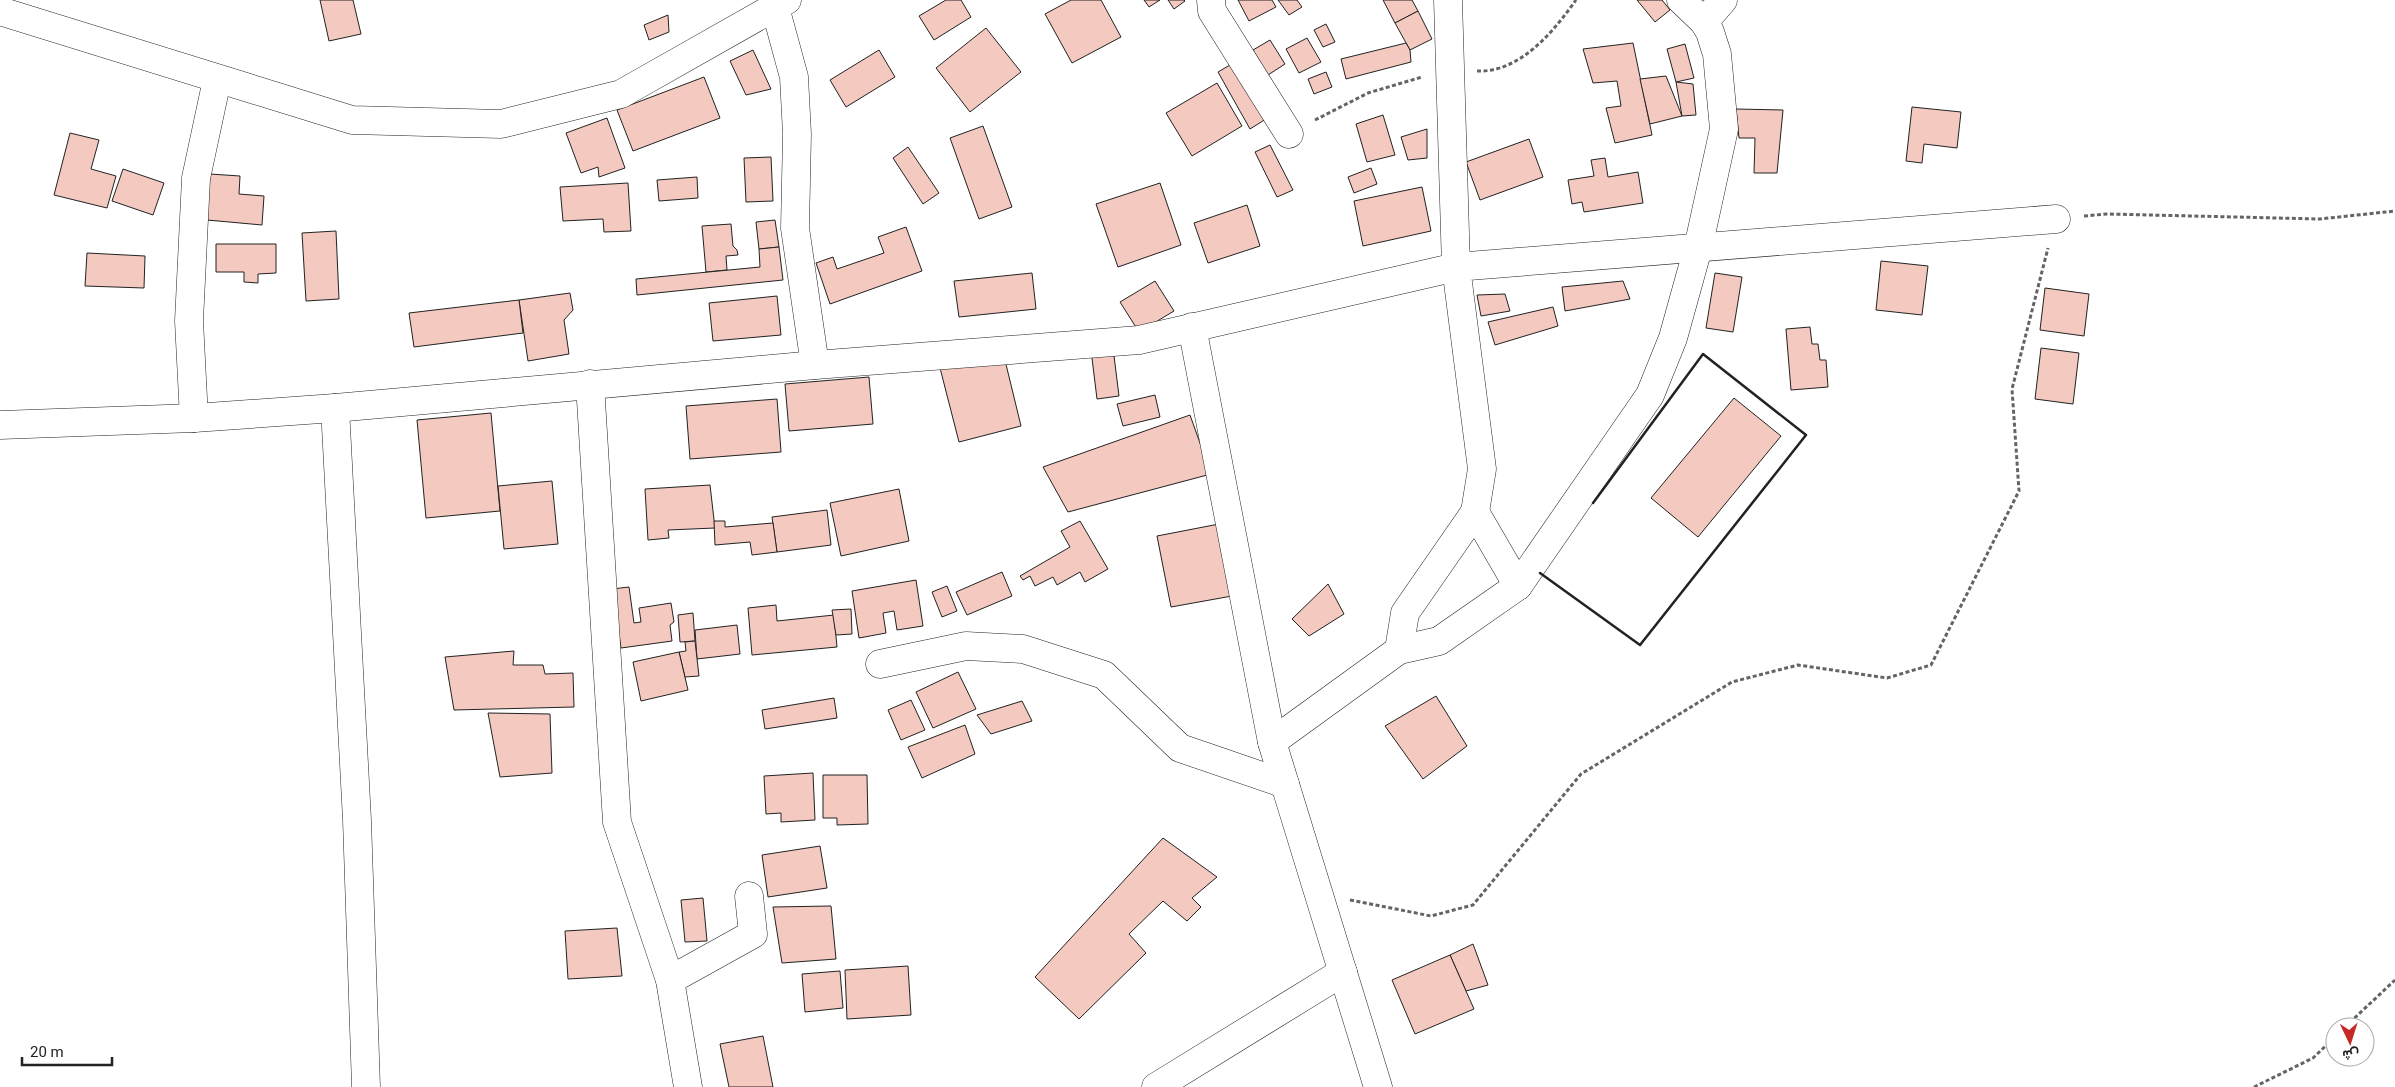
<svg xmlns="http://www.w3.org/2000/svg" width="2395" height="1087" font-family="Roboto,Vazirmatn,sans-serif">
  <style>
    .building { fill: #f3c9c0; stroke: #222 }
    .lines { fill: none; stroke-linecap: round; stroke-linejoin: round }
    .minor-casing { stroke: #222; stroke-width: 29 }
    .path { stroke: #646464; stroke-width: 3; stroke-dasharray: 4 2.5; stroke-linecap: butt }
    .minor { stroke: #fff; stroke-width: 28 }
    .wall { stroke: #222; stroke-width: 2.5 }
  </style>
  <rect width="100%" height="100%" fill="#fff"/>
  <g class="building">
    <path d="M 320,0 L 353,0 L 361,34 L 329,41 Z"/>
    <path d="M 946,0 L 961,0 L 971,17 L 934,40 L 919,16 Z"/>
    <path d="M 1071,0 L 1101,0 L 1121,37 L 1072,63 L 1045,14 Z"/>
    <path d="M 1144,0 L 1160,0 L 1149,7 Z"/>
    <path d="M 1168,0 L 1184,0 L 1185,1 L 1174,9 Z"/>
    <path d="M 1238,0 L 1272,0 L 1276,7 L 1249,21 Z"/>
    <path d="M 1278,0 L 1297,0 L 1302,7 L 1289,15 Z"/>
    <path d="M 1383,0 L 1412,0 L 1418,11 L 1395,23 Z"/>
    <path d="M 1637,0 L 1662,0 L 1670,10 L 1655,22 Z"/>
    <path d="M 1418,11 L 1432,39 L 1410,50 L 1395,23 Z"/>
    <path d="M 668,15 L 669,32 L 649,40 L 644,25 Z"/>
    <path d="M 1326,24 L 1335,42 L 1323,47 L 1314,30 Z"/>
    <path d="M 986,28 L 1021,72 L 970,112 L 936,68 Z"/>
    <path d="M 1307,38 L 1321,62 L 1299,73 L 1286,49 Z"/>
    <path d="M 1270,40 L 1285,64 L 1268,75 L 1253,50 Z"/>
    <path d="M 1406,43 L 1410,50 L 1411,62 L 1346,79 L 1341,59 Z"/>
    <path d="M 1633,43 L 1652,135 L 1615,143 L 1606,108 L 1621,106 L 1617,81 L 1593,83 L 1583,49 Z"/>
    <path d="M 1685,44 L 1694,78 L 1676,82 L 1667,49 Z"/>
    <path d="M 753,50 L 771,89 L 746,95 L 730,61 Z"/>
    <path d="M 879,50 L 895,77 L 846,107 L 830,80 Z"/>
    <path d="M 1235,62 L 1266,119 L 1250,129 L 1218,72 Z"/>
    <path d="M 1326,72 L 1332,87 L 1314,94 L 1308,79 Z"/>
    <path d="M 1666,76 L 1682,116 L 1650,124 L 1640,79 Z"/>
    <path d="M 704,77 L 720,118 L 633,151 L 617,110 Z"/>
    <path d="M 1676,82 L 1693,84 L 1696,115 L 1682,116 Z"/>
    <path d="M 1217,83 L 1242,126 L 1192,156 L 1166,113 Z"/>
    <path d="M 1912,107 L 1961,112 L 1957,148 L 1924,144 L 1922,163 L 1906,161 Z"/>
    <path d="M 1736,109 L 1783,110 L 1777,173 L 1754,173 L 1755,138 L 1739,138 Z"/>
    <path d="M 1383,115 L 1395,155 L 1367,162 L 1356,124 Z"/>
    <path d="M 607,118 L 625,168 L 599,177 L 598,167 L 581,173 L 566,133 Z"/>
    <path d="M 983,126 L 1012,207 L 979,219 L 950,138 Z"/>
    <path d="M 1427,129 L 1427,158 L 1408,160 L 1401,137 Z"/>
    <path d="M 70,133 L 99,140 L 91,169 L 116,176 L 107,208 L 54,195 Z"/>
    <path d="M 1529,139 L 1543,177 L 1480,200 L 1466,162 Z"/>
    <path d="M 1270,145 L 1293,190 L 1277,197 L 1255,152 Z"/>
    <path d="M 908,147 L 939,193 L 923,204 L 893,158 Z"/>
    <path d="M 771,157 L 773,201 L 746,202 L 744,158 Z"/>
    <path d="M 1605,158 L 1608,177 L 1638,172 L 1643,203 L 1584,212 L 1582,202 L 1572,204 L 1568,180 L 1594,176 L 1591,160 Z"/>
    <path d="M 1371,168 L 1377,184 L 1354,193 L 1348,177 Z"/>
    <path d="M 123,169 L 164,183 L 153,215 L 112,201 Z"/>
    <path d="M 210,174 L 240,176 L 239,194 L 264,196 L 262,225 L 207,220 Z"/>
    <path d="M 697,177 L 698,198 L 659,201 L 657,180 Z"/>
    <path d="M 628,183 L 631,231 L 604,232 L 603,219 L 563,221 L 560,187 Z"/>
    <path d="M 1160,183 L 1181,245 L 1118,267 L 1096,204 Z"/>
    <path d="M 1422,187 L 1431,231 L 1363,246 L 1354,201 Z"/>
    <path d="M 1247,205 L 1260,246 L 1208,263 L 1194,223 Z"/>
    <path d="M 775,220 L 779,247 L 759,249 L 756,222 Z"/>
    <path d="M 731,224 L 733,246 L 737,250 L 738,255 L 726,256 L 727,270 L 706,272 L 702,226 Z"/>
    <path d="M 906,227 L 922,271 L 830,304 L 816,263 L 833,257 L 837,269 L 884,253 L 878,237 Z"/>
    <path d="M 336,231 L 339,299 L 306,301 L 302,233 Z"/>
    <path d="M 216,244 L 276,244 L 276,273 L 258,274 L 258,283 L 244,282 L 244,272 L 216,272 Z"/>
    <path d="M 779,247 L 783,280 L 637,295 L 636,279 L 760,267 L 759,249 Z"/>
    <path d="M 87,253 L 145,256 L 144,288 L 85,286 Z"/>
    <path d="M 1881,261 L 1928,266 L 1922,315 L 1876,310 Z"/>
    <path d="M 1032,273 L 1036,309 L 959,317 L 954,281 Z"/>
    <path d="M 1715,273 L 1742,277 L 1733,332 L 1706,328 Z"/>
    <path d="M 1155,281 L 1174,311 L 1139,332 L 1120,302 Z"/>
    <path d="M 1623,281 L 1630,299 L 1565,311 L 1562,287 Z"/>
    <path d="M 2045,288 L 2089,294 L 2084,336 L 2040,330 Z"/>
    <path d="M 570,293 L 573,310 L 564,320 L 569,354 L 528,361 L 519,300 Z"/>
    <path d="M 1505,294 L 1510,311 L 1481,316 L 1477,295 Z"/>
    <path d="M 777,296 L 781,335 L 713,341 L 709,303 Z"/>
    <path d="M 519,300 L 523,333 L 414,347 L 409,313 Z"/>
    <path d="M 1553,307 L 1558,326 L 1495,345 L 1488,322 Z"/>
    <path d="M 1810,327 L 1812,344 L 1818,344 L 1820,360 L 1826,360 L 1828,387 L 1791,390 L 1786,329 Z"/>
    <path d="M 1113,348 L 1119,396 L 1097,399 L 1091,350 Z"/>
    <path d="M 2041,348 L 2079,353 L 2073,404 L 2035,399 Z"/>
    <path d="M 1003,352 L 1021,426 L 959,442 L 940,368 Z"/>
    <path d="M 869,377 L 873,424 L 789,431 L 785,384 Z"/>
    <path d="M 1155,395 L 1160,417 L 1123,426 L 1117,404 Z"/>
    <path d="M 1734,398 L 1781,436 L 1698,537 L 1651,498 Z"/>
    <path d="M 777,399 L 781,452 L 690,459 L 686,406 Z"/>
    <path d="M 491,413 L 500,511 L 426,518 L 417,420 Z"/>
    <path d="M 1190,415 L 1211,474 L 1068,512 L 1043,467 Z"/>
    <path d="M 552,481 L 558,544 L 504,549 L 498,486 Z"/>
    <path d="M 710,485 L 715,528 L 668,530 L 669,538 L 648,540 L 645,489 Z"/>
    <path d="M 899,489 L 909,541 L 841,556 L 830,503 Z"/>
    <path d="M 827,510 L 831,545 L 777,552 L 772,517 Z"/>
    <path d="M 714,521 L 725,521 L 725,527 L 773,523 L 777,552 L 752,555 L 750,542 L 715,545 Z"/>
    <path d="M 1080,521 L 1108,569 L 1085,582 L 1080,572 L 1057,585 L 1053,577 L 1035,586 L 1030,576 L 1023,580 L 1020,576 L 1070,547 L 1061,531 Z"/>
    <path d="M 1219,524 L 1232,596 L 1171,607 L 1157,536 Z"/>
    <path d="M 1002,572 L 1012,596 L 967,615 L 956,592 Z"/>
    <path d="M 916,580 L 923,626 L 897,630 L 894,611 L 883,613 L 886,633 L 859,638 L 852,591 Z"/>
    <path d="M 1328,584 L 1344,614 L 1309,636 L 1292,619 Z"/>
    <path d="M 947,586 L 957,611 L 942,617 L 932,592 Z"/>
    <path d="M 629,587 L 634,623 L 641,622 L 639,608 L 671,603 L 674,622 L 670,625 L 672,641 L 621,648 L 612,589 Z"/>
    <path d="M 776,605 L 777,621 L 834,615 L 837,647 L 752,655 L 748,608 Z"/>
    <path d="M 851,609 L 852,634 L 836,635 L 832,610 Z"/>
    <path d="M 693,613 L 695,641 L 680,642 L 678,615 Z"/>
    <path d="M 737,625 L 740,654 L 697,659 L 695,630 Z"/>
    <path d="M 695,641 L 699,676 L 685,677 L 679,652 L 686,651 L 685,642 Z"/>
    <path d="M 514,651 L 513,665 L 543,665 L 545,674 L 573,673 L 574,707 L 454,710 L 445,657 Z"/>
    <path d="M 679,652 L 688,690 L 641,701 L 633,662 Z"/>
    <path d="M 958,672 L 976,709 L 933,728 L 916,692 Z"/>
    <path d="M 1436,696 L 1467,746 L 1423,779 L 1385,726 Z"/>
    <path d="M 834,698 L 837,718 L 765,729 L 762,710 Z"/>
    <path d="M 911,700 L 925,730 L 901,740 L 888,710 Z"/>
    <path d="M 1022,701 L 1032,721 L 991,734 L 977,715 Z"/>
    <path d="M 488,713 L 550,714 L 552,773 L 500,777 Z"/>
    <path d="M 965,725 L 975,754 L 922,778 L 908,747 Z"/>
    <path d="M 813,773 L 815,820 L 781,822 L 781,813 L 766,814 L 764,776 Z"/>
    <path d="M 823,775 L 867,775 L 868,824 L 837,825 L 837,818 L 823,818 Z"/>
    <path d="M 1163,838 L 1217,877 L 1192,898 L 1201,907 L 1187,921 L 1163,901 L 1129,934 L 1146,953 L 1079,1019 L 1035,977 Z"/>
    <path d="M 820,846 L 827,888 L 768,897 L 762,855 Z"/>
    <path d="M 703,898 L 707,941 L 685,942 L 681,900 Z"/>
    <path d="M 831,906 L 836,959 L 782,963 L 773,907 Z"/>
    <path d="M 617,928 L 622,976 L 568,979 L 565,931 Z"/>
    <path d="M 1473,944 L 1488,985 L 1466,991 L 1450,955 Z"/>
    <path d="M 1450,955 L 1474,1009 L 1415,1034 L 1392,980 Z"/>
    <path d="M 908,966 L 911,1015 L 847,1019 L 845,970 Z"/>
    <path d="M 840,971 L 843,1008 L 805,1012 L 802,974 Z"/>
    <path d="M 763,1036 L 773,1087 L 729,1087 L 720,1044 Z"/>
  </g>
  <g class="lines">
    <g class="minor-casing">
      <g id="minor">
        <path d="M 773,0 L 794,77 L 797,134 L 795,228 L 815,365"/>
        <path d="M 1211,0 L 1212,11 L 1289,134"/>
        <path d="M 0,11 L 352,120 L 501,124 L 621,94 L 787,0"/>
        <path d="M 1704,22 L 1723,0"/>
        <path d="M 1192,327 L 1272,742 L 1378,1087"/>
        <path d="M 590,384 L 617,822 L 670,980 L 688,1087"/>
        <path d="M 335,408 L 357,820 L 366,1087"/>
        <path d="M 194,418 L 189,321 L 196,178 L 217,80"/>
        <path d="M 0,425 L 194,418 L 335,408 L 815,365 L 1139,340 L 1456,267 L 1448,0"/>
        <path d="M 1475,512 L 1482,469 L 1456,267 L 2056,219"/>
        <path d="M 1399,650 L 1405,613 L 1475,512 L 1518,586"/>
        <path d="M 880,664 L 966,646 L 1023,649 L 1104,675 L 1180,748 L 1285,784"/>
        <path d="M 1272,742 L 1399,650 L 1439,641 L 1518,586 L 1650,395 L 1673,338 L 1698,248 L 1724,129 L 1717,54 L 1710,32 L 1704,22 L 1681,0"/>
        <path d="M 670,980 L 753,934 L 749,896"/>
        <path d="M 1156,1087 L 1343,972"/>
      </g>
    </g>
    <g class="path">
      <path d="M 1477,71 C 1520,73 1554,31 1576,0"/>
      <path d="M 1315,120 L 1368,93 L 1422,77"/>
      <path d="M 2084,216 L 2107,214 L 2320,219 L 2395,211"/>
      <path d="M 1350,900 L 1431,916 L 1473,905 L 1581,774 L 1732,682 L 1798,665 L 1887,678 L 1931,665 L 2019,491 L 2012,389 L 2048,248"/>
      <path d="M 2345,1027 L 2395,980"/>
      <path d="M 2254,1087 L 2313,1058 L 2335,1037"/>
    </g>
    <use href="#minor" class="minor"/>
    <path class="wall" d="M 1540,573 L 1640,645 L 1806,435 L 1703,354 L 1593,503"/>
  </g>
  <g transform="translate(2350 1042) rotate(176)"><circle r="24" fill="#ffffff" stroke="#a7a7a7"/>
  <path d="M0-4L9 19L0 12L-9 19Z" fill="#c62828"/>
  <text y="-8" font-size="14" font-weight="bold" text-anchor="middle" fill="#222222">ش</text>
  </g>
  <path d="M22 1057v8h90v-8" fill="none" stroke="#222222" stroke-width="2.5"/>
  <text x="30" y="1057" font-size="15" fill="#222222" stroke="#ffffff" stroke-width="4" paint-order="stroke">20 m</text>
</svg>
